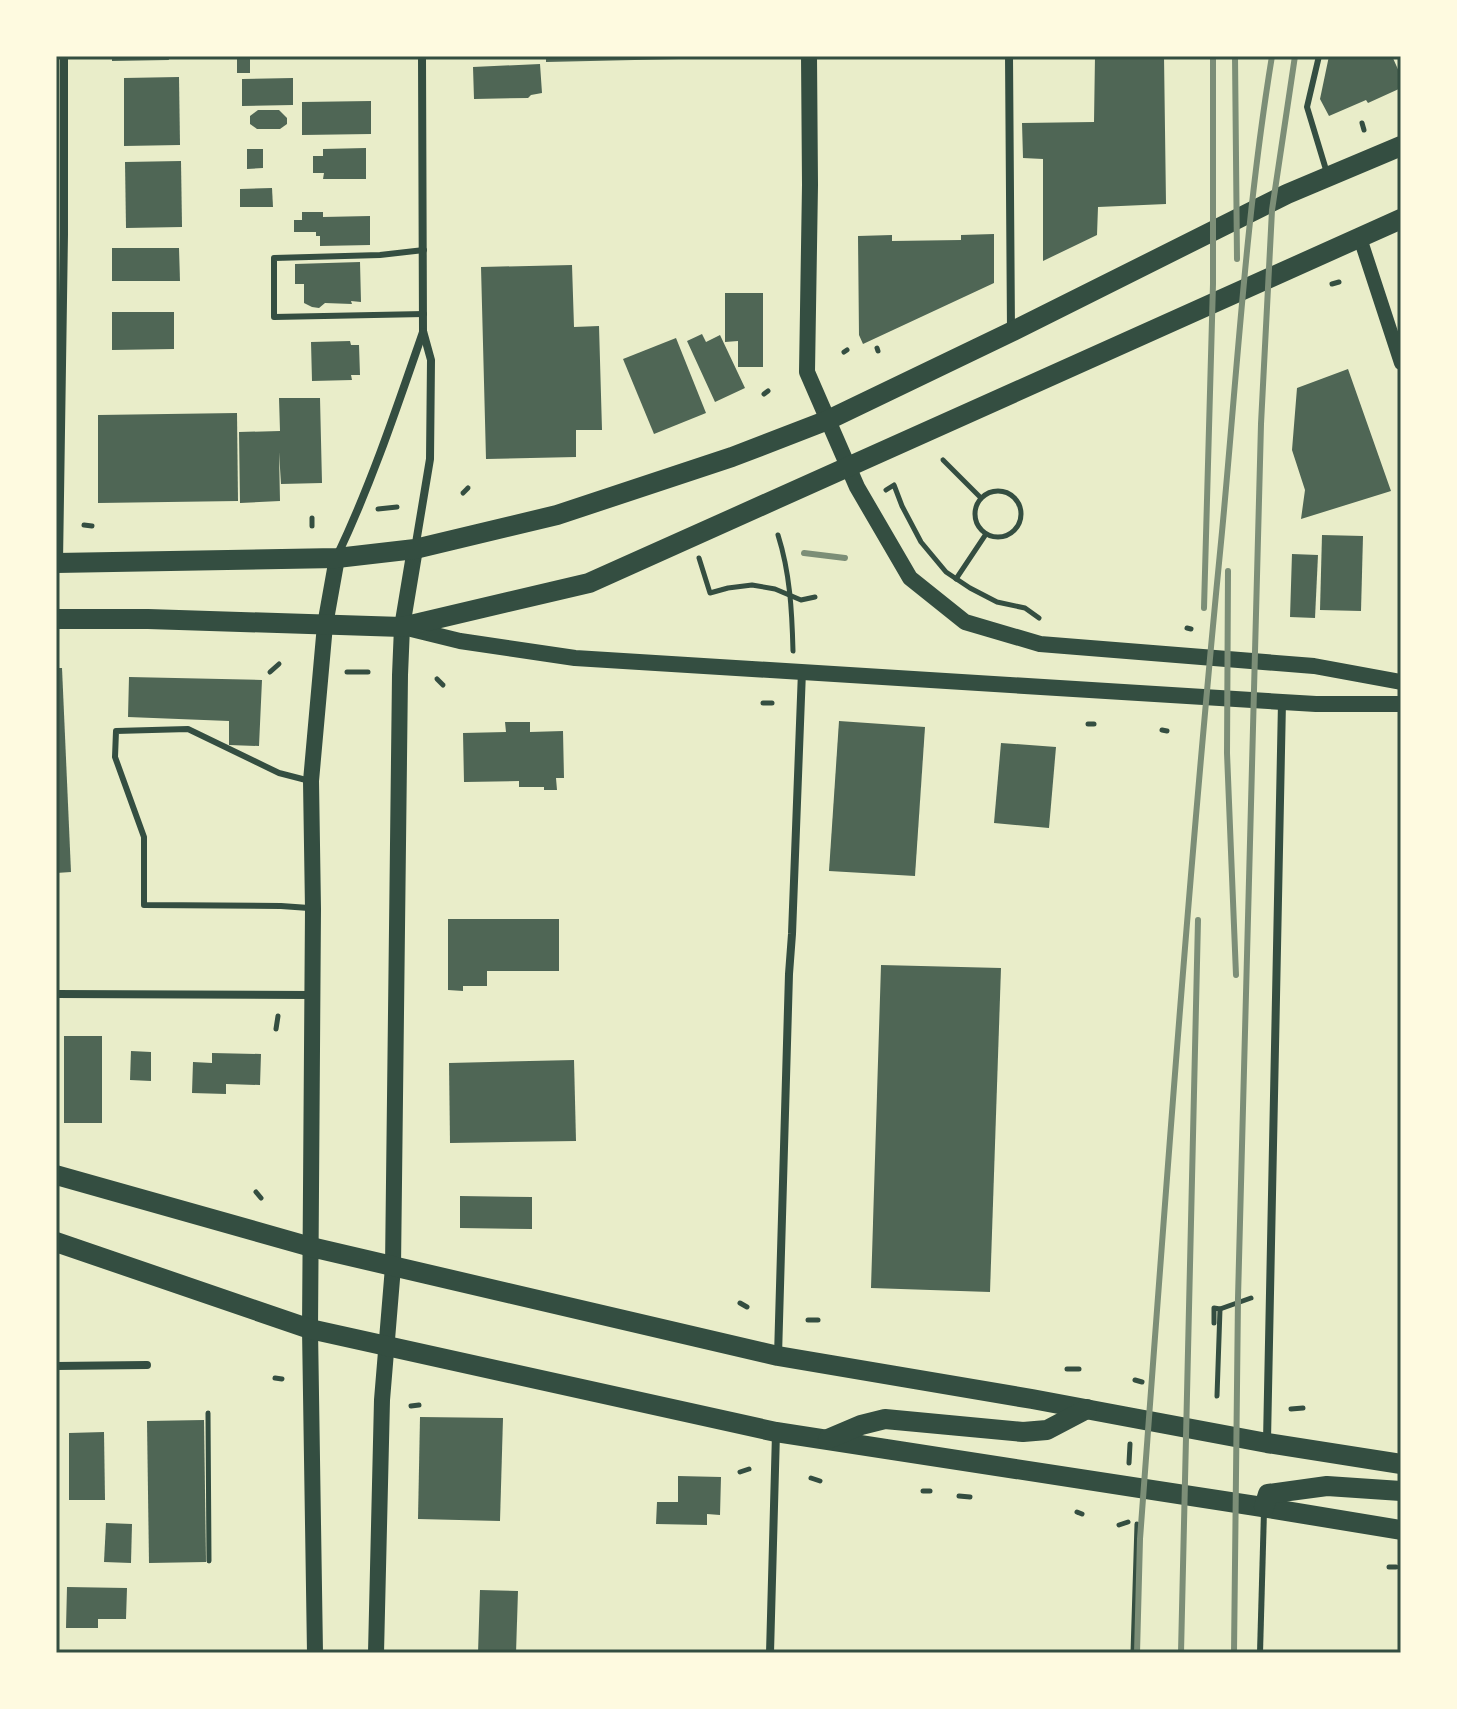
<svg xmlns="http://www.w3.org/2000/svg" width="1457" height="1709" font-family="'PT Sans Narrow',sans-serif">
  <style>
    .building { fill: #4f6655 }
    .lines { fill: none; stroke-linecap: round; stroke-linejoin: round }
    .path { stroke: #344e41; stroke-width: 5 }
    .service { stroke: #344e41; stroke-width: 6 }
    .minor { stroke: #344e41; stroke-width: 8 }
    .tertiary { stroke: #344e41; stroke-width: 14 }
    .secondary { stroke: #344e41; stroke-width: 16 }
    .primary { stroke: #344e41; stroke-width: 20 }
    .rail { stroke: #7c8e77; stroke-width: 6 }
    .neatline { fill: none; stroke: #344e41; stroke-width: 3 }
  </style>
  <rect width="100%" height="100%" fill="#e9edc9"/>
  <g class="building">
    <path d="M 112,56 L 168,56 L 169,60 L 112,61 Z"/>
    <path d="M 546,56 L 679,56 L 679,59 L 546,62 Z"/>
    <path d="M 1095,56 L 1164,56 L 1166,204 L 1098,207 L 1097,235 L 1043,261 L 1043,159 L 1023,158 L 1022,123 L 1094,122 Z"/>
    <path d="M 1329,56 L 1392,56 L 1401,76 L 1401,88 L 1368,103 L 1366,100 L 1329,116 L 1320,99 Z"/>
    <path d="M 250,57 L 250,73 L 237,73 L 237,58 Z"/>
    <path d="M 540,64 L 542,93 L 531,95 L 528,98 L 474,99 L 473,67 Z"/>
    <path d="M 179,77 L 180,145 L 124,146 L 124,78 Z"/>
    <path d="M 293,78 L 293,105 L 242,106 L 242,79 Z"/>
    <path d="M 371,101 L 371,134 L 302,135 L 302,102 Z"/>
    <path d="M 258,110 L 279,110 L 287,118 L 287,124 L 280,129 L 257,129 L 250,124 L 250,116 Z"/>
    <path d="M 366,148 L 366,179 L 323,179 L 324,173 L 313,173 L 313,156 L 323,156 L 323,149 Z"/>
    <path d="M 247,149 L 263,149 L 263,168 L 247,169 Z"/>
    <path d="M 181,161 L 182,227 L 126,228 L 125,162 Z"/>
    <path d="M 272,188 L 273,207 L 240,207 L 240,189 Z"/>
    <path d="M 302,212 L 323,212 L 323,217 L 370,216 L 370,245 L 320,246 L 320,236 L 316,236 L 316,232 L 294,232 L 294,220 L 302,220 Z"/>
    <path d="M 994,234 L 994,283 L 863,344 L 859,335 L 858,236 L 892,235 L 892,241 L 961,240 L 961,235 Z"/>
    <path d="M 112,248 L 179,248 L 180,281 L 112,281 Z"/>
    <path d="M 360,262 L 361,302 L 351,301 L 352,304 L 325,303 L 319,308 L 312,307 L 304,303 L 304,284 L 295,284 L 295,264 Z"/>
    <path d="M 572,265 L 574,327 L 599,326 L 602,430 L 576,430 L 576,457 L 486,459 L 481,267 Z"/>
    <path d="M 725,293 L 763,293 L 763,367 L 738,367 L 738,341 L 725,342 Z"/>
    <path d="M 112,312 L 174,312 L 174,349 L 112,350 Z"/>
    <path d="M 702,334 L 706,342 L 720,335 L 745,388 L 715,402 L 687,341 Z"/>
    <path d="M 676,338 L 706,413 L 654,434 L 623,359 Z"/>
    <path d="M 350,341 L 351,345 L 359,345 L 360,375 L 351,375 L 352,380 L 312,381 L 311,342 Z"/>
    <path d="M 1348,369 L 1391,491 L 1301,519 L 1305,490 L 1292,450 L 1297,388 Z"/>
    <path d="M 279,398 L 320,398 L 322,483 L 281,484 L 279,452 L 280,501 L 240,503 L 239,432 L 280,431 Z"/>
    <path d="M 237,413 L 238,501 L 98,503 L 98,415 Z"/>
    <path d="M 1322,535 L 1363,536 L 1361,611 L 1320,610 Z"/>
    <path d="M 1292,554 L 1318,555 L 1315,618 L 1290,617 Z"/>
    <path d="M 56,668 L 62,668 L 71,872 L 56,873 Z"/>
    <path d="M 129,677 L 262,680 L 259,746 L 229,745 L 229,721 L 128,717 Z"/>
    <path d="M 839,721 L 925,727 L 915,876 L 829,871 Z"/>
    <path d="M 505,722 L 530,722 L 530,732 L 563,731 L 564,778 L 556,778 L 557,790 L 544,790 L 544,787 L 519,787 L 519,781 L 464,782 L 463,733 L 506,732 Z"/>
    <path d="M 1001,743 L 1056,747 L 1049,828 L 994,823 Z"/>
    <path d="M 448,919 L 559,919 L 559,971 L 487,971 L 487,986 L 463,986 L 463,991 L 448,990 Z"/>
    <path d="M 881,965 L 1001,968 L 990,1292 L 871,1288 Z"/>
    <rect x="64" y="1036" width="38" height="87"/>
    <path d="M 131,1051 L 151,1052 L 151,1081 L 130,1080 Z"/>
    <path d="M 212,1053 L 261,1054 L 260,1085 L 226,1084 L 226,1094 L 192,1093 L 193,1062 L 212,1063 Z"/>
    <path d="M 574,1060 L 576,1141 L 450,1143 L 449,1063 Z"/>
    <path d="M 460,1196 L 532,1197 L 532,1229 L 460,1228 Z"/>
    <path d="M 420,1417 L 503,1418 L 500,1521 L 418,1519 Z"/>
    <path d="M 204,1420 L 206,1562 L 149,1563 L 147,1421 Z"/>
    <path d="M 104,1432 L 105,1500 L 69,1500 L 69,1433 Z"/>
    <path d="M 678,1476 L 721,1477 L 720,1515 L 707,1514 L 707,1525 L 656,1524 L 657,1502 L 678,1502 Z"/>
    <path d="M 106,1523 L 132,1524 L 131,1563 L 104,1562 Z"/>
    <path d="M 67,1587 L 127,1588 L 126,1619 L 98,1619 L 98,1628 L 66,1628 Z"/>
    <path d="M 480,1590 L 518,1591 L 516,1653 L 478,1653 Z"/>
  </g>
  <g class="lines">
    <g class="path">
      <path d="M 1362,123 L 1364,130"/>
      <path d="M 1332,284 L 1339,282"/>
      <path d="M 877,348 L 878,351"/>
      <path d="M 844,352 L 847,350"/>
      <path d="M 764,394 L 768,391"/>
      <path d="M 943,460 L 981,498"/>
      <path d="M 886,490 L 894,485 L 902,506 L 921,542 L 946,572 L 970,588 L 997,602 L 1025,608 L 1039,618"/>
      <circle cx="998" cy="514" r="23"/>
      <path d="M 463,493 L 468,488"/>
      <path d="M 378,509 L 397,507"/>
      <path d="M 312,518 L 312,526"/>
      <path d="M 84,525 L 92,526"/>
      <path d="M 778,535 C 790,573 792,611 793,651"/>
      <path d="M 699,558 L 710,593 L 728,588 L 752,585 L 775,589 L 801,600 L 815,597"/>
      <path d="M 956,579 L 986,534"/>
      <path d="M 1187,628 L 1191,629"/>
      <path d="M 270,672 L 279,664"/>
      <path d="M 347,672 L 368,672"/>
      <path d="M 437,679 L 443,685"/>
      <path d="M 763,703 L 772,703"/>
      <path d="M 1088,724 L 1094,724"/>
      <path d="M 1162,730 L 1167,731"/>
      <path d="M 276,1029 L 278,1016"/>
      <path d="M 256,1192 L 261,1198"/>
      <path d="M 740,1303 L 747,1307"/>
      <path d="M 1220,1309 L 1251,1298"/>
      <path d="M 808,1320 L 818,1320"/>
      <path d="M 1214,1323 L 1214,1308 L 1220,1309 L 1217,1396"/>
      <path d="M 1067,1369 L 1079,1369"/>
      <path d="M 275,1378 L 282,1379"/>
      <path d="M 1135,1380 L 1142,1382"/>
      <path d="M 411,1406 L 419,1405"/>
      <path d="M 1291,1409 L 1303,1408"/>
      <path d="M 208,1413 L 209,1561"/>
      <path d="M 1129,1463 L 1130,1444"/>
      <path d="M 740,1472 L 749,1469"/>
      <path d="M 811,1478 L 820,1481"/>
      <path d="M 923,1491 L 930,1491"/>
      <path d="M 959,1496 L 970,1497"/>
      <path d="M 1077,1512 L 1082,1514"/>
      <path d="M 1119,1525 L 1128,1522"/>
      <path d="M 1389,1567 L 1396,1567"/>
      <path d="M 1133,1653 L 1137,1524"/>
    </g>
    <g class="service">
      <path d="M 1319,56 L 1307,107 L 1327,173"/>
      <path d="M 424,314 L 274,317 L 274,258 L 380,255 L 424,250"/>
      <path d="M 309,908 L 281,906 L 144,905 L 144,837 L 115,757 L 116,731 L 188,729 L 279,773 L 310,781"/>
      <path d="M 1260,1653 L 1264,1511"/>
    </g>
    <g class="minor">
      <path d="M 1009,56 L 1011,331"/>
      <path d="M 415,549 L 430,459 L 431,360 L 423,331 L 422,56"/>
      <path d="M 338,554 C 372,482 397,407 423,332"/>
      <path d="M 59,562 L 64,234 L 64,56"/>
      <path d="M 56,994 L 312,995"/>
      <path d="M 778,1356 L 789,974 L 792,934 L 802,671"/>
      <path d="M 56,1366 L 147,1365"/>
      <path d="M 1267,1441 L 1282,702"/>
      <path d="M 770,1653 L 776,1433"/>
    </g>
    <path class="tertiary" d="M 1360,238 L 1401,363"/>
    <g class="secondary">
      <path d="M 809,56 L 810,185 L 807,372 L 857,487 L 910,578 L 965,622 L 1040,644 L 1314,666 L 1401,682"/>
      <path d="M 403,627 L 460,641 L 575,658 L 1316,704 L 1401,704"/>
      <path d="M 315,1653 L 310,1329 L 313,909 L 311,781 L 325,625 L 337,558"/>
      <path d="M 376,1653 L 382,1400 L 393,1267 L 400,675 L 402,627 L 415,549"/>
    </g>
    <g class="primary">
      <path d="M 56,563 L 337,558 L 415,549 L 557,515 L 732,457 L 828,420 L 1011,332 L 1287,194 L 1401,146"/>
      <path d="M 56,619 L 148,619 L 402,627 L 589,583 L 1401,219"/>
      <path d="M 56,1175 L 311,1247 L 778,1356 L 1032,1399 L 1267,1443 L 1401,1464"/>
      <path d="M 56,1242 L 310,1329 L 776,1432 L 1256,1506 L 1401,1530"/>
      <path d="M 828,1439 L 861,1425 L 885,1419 L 1023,1432 L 1047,1430 L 1087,1409"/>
      <path d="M 1264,1507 L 1268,1494 L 1327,1486 L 1401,1491"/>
    </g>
    <g class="rail">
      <path d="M 1235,56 L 1237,259"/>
      <path d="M 804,553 L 845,558"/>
      <path d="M 1228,571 L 1227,753 L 1236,975"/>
      <path d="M 1204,608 L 1213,284 L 1213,56"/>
      <path d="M 1137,1653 L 1140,1539 C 1165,1203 1189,867 1222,532 C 1237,373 1246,214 1272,56"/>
      <path d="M 1181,1653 L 1198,920"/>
      <path d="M 1234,1653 L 1238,1298 L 1261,424 L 1272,210 L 1295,56"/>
    </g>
  </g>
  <rect width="1457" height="1709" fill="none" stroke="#fefae0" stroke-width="116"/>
  <rect x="58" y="58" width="1341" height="1593" class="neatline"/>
</svg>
